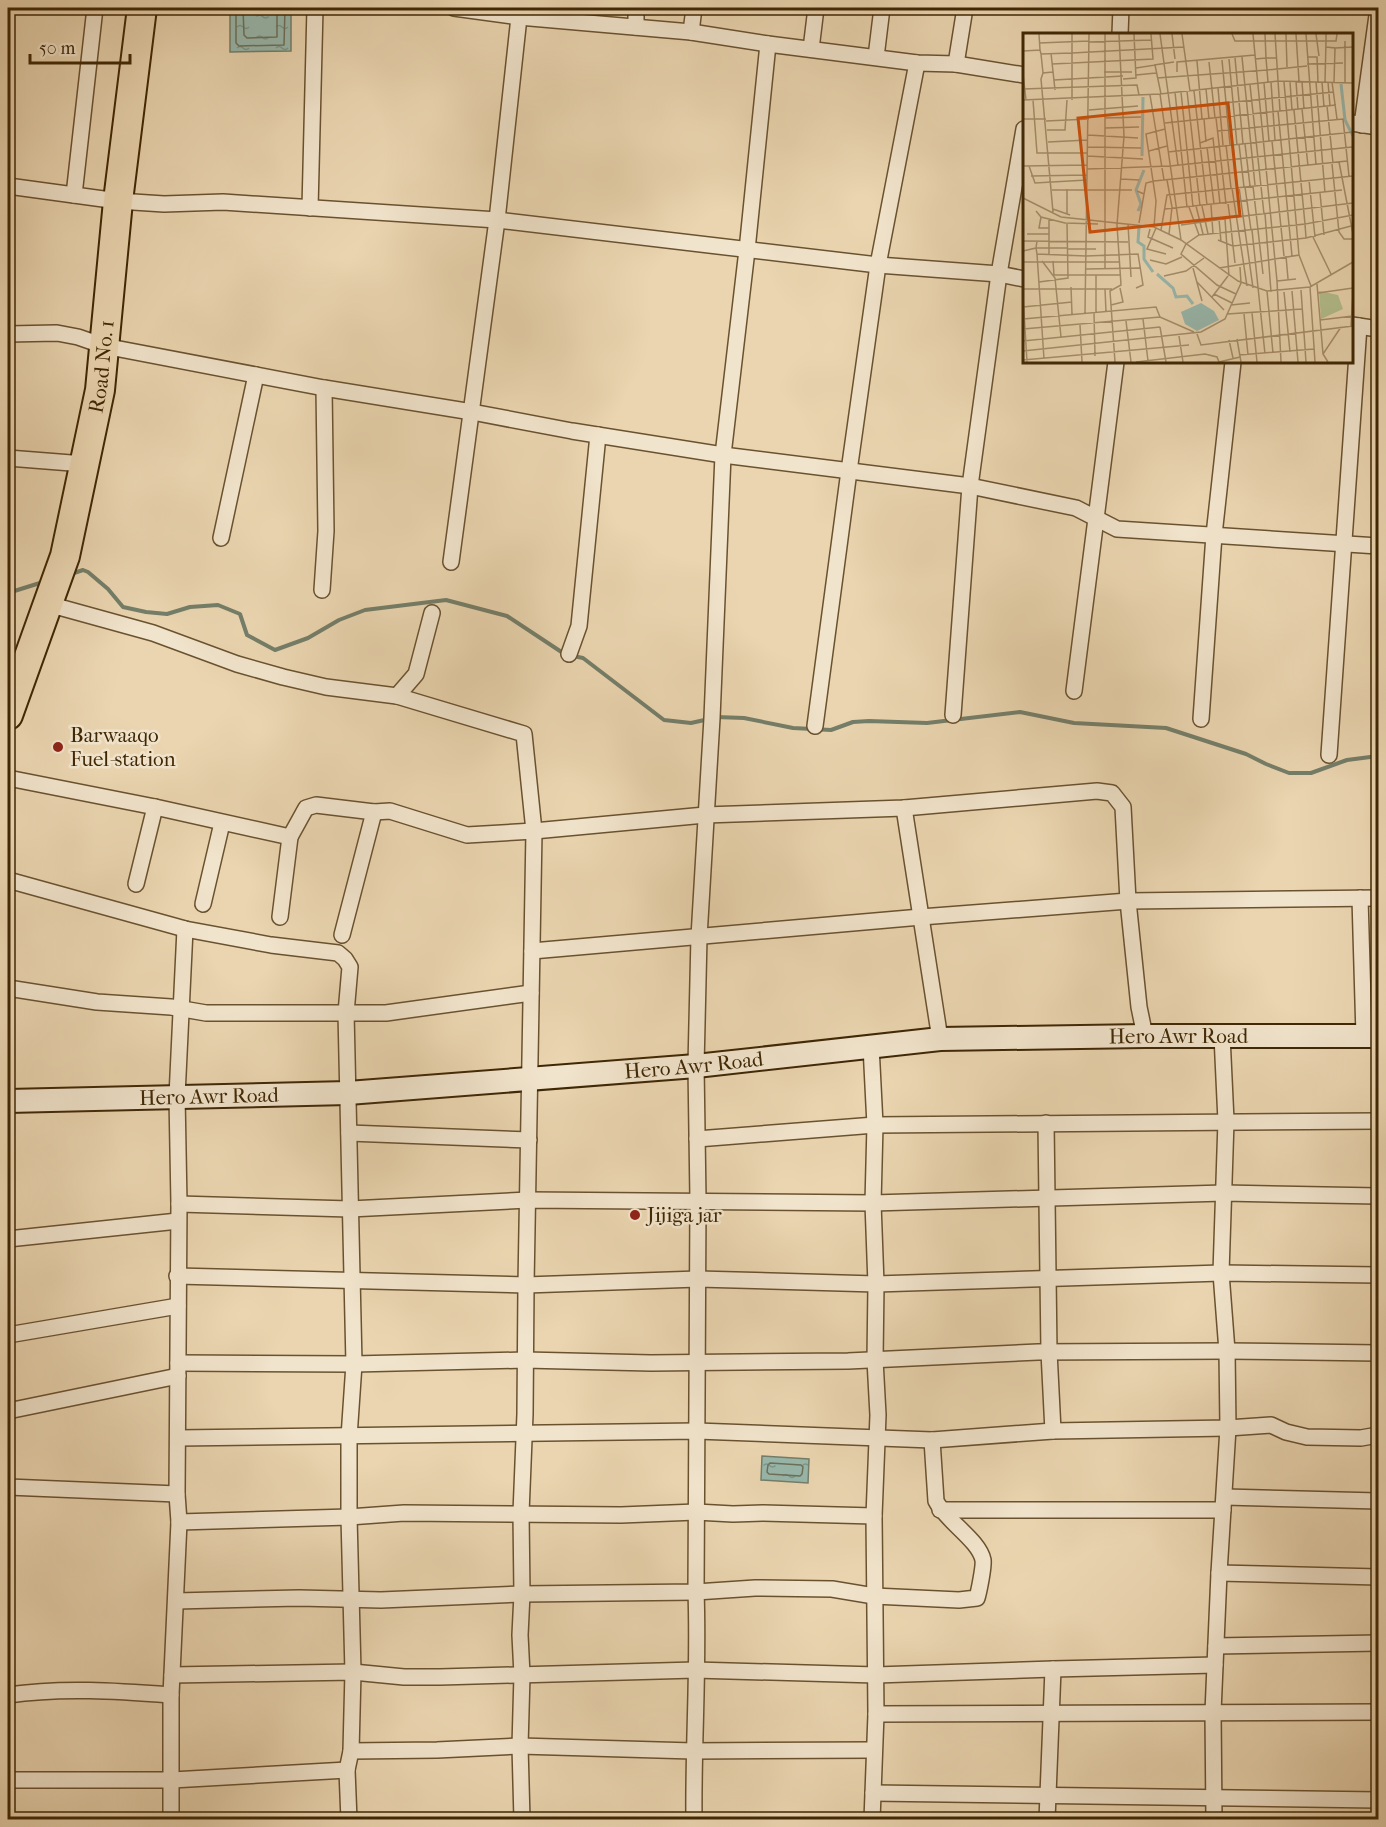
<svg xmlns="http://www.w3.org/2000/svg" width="1386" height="1827" font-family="'IM FELL French Canon',serif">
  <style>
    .water { fill: url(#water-ripples); stroke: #747e69; stroke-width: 1.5 }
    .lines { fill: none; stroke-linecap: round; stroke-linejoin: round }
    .shore { stroke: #6c7058; stroke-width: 1.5 }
    .stream { stroke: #747e69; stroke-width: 4 }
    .street-casing { stroke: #6a522f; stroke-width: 18 }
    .secondary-casing { stroke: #3f2704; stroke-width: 26 }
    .highway-casing { stroke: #3f2704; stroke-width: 32 }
    .street { stroke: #f1e4cc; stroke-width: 15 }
    .secondary { stroke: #f1e4cc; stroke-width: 22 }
    .highway { stroke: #ead5b0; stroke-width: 28 }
    .poi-dot { fill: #8f2418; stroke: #f1e4cc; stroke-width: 2 }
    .labels { text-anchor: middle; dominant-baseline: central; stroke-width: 5; stroke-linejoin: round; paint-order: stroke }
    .street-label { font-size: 21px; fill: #3f2704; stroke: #f1e4cc }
    .poi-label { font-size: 21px; fill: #3f2704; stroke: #f1e4cc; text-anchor: start }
    .inset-river { fill: none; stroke: #98b8ad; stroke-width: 3 }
    .inset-road { fill: none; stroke: #a68f6b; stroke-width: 1.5 }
    .view { fill: #cf520b; fill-opacity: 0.15; stroke: #cf520b; stroke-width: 3 }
    .inset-edge { fill: none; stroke: #3f2704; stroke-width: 3 }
  </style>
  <defs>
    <pattern id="water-ripples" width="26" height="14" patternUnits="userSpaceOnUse" patternTransform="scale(1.5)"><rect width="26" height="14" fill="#98b8ad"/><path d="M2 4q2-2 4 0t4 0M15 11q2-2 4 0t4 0" fill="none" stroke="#7d968b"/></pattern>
  </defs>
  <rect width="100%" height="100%" fill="#ead5b0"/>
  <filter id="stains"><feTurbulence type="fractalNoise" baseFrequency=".00333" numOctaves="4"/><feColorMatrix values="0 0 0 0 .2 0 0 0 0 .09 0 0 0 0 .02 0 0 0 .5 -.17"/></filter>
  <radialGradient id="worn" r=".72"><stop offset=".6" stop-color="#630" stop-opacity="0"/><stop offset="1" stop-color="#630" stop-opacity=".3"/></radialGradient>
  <g class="water">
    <path d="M 230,8 L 291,8 L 291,51 L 230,52 Z"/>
    <path d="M 762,1456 L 809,1459 L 808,1483 L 761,1480 Z"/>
  </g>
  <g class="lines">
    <g class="shore">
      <path d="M 236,8 L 236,43 L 239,46 L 284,45 L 285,8"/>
      <path d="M 243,8 L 244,35 L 247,38 L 277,37 L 277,8"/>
      <path d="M 770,1463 L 801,1465 L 803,1467 L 802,1474 L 800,1476 L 769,1474 L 767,1472 L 768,1465 Z"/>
    </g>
    <g class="stream">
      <path d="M 71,574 L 83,570 L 88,572 L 108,589 L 123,607 L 146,612 L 167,614 L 190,607 L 218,605 L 240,614 L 247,635 L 275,650 L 308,638 L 339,620 L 365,610 L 446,600 L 507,616 L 566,655"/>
      <path d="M 8,593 L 43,582"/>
      <path d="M 573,656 L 583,658 L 664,720 L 691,723 L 709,719"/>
      <path d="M 716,717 L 744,718 L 793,728 L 831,730 L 853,722 L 869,721 L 927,723 L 1020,712 L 1074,723 L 1166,728 L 1246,754 L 1266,764 L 1289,773 L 1311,773 L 1347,760 L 1378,756"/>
    </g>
    <g class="street-casing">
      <g id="street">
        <path d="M 454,8 L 519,17 L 691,32 L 768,44 L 917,63 L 956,64 L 1024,75"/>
        <path d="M 636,27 L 636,8"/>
        <path d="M 691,32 L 694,8"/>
        <path d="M 1120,34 L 1121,8"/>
        <path d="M 811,49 L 816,8"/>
        <path d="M 876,57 L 882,8"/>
        <path d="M 956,64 L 965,8"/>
        <path d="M 1352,123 L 1378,127"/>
        <path d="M 1362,125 L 1378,8"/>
        <path d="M 8,186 L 118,201 L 164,204 L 223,202 L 497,220 L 878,265 L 999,274 L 1024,279"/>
        <path d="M 74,195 L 95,8"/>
        <path d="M 310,208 L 315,8"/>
        <path d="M 1352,325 L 1378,329"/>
        <path d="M 8,334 L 57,333 L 78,337 L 104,346 L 324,388 L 472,412 L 572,431 L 723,455 L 970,486 L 1076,508 L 1117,529 L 1378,546"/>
        <path d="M 8,458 L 84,464"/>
        <path d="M 221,538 L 256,375"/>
        <path d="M 451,562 L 497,220 L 520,8"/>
        <path d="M 322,590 L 326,531 L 324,388"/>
        <path d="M 48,604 L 153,633 L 237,664 L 283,677 L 326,687 L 397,696 L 416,674 L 432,613"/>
        <path d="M 569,654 L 579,626 L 598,435"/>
        <path d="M 1074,691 L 1116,362"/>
        <path d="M 397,696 L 524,734 L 534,831 L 526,1285 L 525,1414 L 521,1513 L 522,1594 L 520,1635 L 522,1675 L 520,1746 L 522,1820"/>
        <path d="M 953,715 L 970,486 L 999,274 L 1024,129"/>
        <path d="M 1201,719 L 1214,535 L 1233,362"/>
        <path d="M 815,726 L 849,471 L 878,265 L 917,63"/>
        <path d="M 1329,755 L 1359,326"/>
        <path d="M 8,778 L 155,807 L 290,837"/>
        <path d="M 904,808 L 940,1039"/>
        <path d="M 8,880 L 185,929 L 271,945 L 338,953 L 345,959 L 350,967 L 346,1013 L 354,1364 L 349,1437 L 349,1517 L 353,1672 L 351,1751 L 347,1770 L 349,1820"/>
        <path d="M 136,884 L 155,807"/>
        <path d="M 1360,898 L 1364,1036"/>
        <path d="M 203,904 L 222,823"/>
        <path d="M 280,917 L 290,837 L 306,808 L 316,805 L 374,812 L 390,811 L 467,835 L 534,831 L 705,815 L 904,808 L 1097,791 L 1112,793 L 1123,807 L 1128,901 L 1139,1007 L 1145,1036"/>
        <path d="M 342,935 L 374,812"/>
        <path d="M 532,951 L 921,917 L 1128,901 L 1378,898"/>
        <path d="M 8,988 L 97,1002 L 171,1007 L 206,1013 L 386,1013 L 531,993"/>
        <path d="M 871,1046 L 875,1125 L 873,1203 L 876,1284 L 875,1360 L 878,1415 L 874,1516 L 876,1714 L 872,1820"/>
        <path d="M 1046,1123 L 1049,1352 L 1053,1431"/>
        <path d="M 349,1133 L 529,1140"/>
        <path d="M 697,1139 L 875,1125 L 1378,1121"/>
        <path d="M 179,1204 L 350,1209 L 528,1200 L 873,1203 L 1224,1193 L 1378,1196"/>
        <path d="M 8,1239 L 178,1221"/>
        <path d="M 177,1276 L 526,1285 L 698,1279 L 876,1284 L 1221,1273 L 1378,1275"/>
        <path d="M 8,1335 L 178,1306"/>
        <path d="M 178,1363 L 354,1364 L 525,1360 L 651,1363 L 848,1361 L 1038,1352 L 1227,1351 L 1378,1353"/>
        <path d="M 8,1411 L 178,1376"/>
        <path d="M 178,1438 L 697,1431 L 932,1440 L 1053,1431 L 1228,1428 L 1271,1425 L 1286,1432 L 1307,1437 L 1361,1438 L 1378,1435"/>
        <path d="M 8,1487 L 177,1494"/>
        <path d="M 1225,1497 L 1378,1501"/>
        <path d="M 940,1510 L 1223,1510"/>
        <path d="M 179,1522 L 349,1517 L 404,1513 L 621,1515 L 696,1512 L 733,1514 L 763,1513 L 874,1516"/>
        <path d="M 1219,1573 L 1378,1577"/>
        <path d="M 176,1601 L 299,1598 L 381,1600 L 522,1594 L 696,1592 L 755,1588 L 832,1589 L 874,1596 L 959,1600 L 977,1598 C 979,1591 984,1566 983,1560 C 979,1540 946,1521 936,1501 L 932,1440"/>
        <path d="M 1216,1646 L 1378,1643"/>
        <path d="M 172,1675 L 353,1672 L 404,1677 L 440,1677 L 695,1670 L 876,1675 L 1053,1669 L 1215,1665"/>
        <path d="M 8,1695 C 62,1687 117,1691 171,1695"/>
        <path d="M 876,1714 L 1378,1712"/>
        <path d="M 351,1751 L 437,1750 L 520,1746 L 693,1751 L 874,1750"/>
        <path d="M 8,1780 L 172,1780 L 347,1770"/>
        <path d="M 873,1793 L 1378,1800"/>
        <path d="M 171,1820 L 171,1695 L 179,1522 L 177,1494 L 179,1204 L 177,1096 L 185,929"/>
        <path d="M 694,1820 C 693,1744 699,1668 696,1592 L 698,1200 L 696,1066 L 699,937 L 712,718 L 723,455 L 747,250 L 768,44"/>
        <path d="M 1047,1820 L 1053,1669"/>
        <path d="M 1214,1820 L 1213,1712 L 1219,1573 L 1228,1428 L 1227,1351 L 1221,1273 L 1226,1121 L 1222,1036"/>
      </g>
    </g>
    <g class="secondary-casing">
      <g id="secondary">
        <path id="s1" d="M 8,1101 L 348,1093 L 696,1066 L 940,1039 L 1145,1036 L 1378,1036"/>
      </g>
    </g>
    <g class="highway-casing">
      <g id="highway">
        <path id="s2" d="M 8,715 L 65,556 L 100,390 L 118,201 L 142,8"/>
      </g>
    </g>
    <use href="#street" class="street"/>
    <use href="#secondary" class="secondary"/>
    <use href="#highway" class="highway"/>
  </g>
  <g class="poi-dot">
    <circle cx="58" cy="747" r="6"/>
    <circle cx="635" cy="1215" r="6"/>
  </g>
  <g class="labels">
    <g class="street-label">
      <text stroke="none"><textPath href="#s2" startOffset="362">Road No. 1</textPath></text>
      <text stroke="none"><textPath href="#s1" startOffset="1173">Hero Awr Road</textPath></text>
      <text stroke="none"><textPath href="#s1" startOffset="687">Hero Awr Road</textPath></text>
      <text stroke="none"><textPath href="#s1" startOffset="201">Hero Awr Road</textPath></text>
    </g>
    <g class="poi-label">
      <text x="70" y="735">Barwaaqo<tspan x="70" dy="24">Fuel-station</tspan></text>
      <text x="647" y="1215">Jijiga jar</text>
    </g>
  </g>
  <g transform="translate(1023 33)">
    <rect width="330" height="330" fill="#ead5b0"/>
    <path d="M 296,258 L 315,262 L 320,276 L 298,286 Z" fill="#b3be8e"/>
    <path d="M 178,270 L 191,278 L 196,287 L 174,298 L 162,291 L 158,279 Z" fill="#98b8ad"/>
    <path class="inset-river" d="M 318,51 L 322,87 L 330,103M 119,123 L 120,64M 115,178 L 118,171 L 113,157 L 121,137M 116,194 L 115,209 L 121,213 L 121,226 L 130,239M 134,241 L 150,255 L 153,264 L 164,263 L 170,271"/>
    <path class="inset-road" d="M 82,1 L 82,236M 137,1 L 155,132M 149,1 L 152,26M 159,1 L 167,58M 209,1 L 212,8 L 303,8 L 302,49M 230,1 L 254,248 L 258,329M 242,1 L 243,25 L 253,25M 252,1 L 257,78M 263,1 L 264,34M 273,1 L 276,48M 283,1 L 293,132M 293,1 L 296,23M 303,1 L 303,8 L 313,8 L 314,1M 322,8 L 322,50M 66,9 L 128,7M 16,10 L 66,8M 303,14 L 312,15 L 311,49M 312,15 L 330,14M 17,17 L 18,21 L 49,20 L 161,14M 0,18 L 17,17 L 16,1M 28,20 L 32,57M 18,21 L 20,40M 219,24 L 232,152M 284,24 L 294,24 L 295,49M 212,25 L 220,111M 206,26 L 214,112M 232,26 L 243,25 L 244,37 L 284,33M 199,27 L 207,112M 174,28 L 179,86M 186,29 L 192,85M 29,31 L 130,26 L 128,1M 284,31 L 320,30M 131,32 L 151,29M 113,35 L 132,32 L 138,61M 81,39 L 109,39M 154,39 L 154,29 L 232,22M 0,41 L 3,67M 113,42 L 133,40M 134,45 L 244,37 L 245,49M 100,46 L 113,45 L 111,1M 31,47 L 100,43M 273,48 L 275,77M 248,49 L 252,107M 267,49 L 269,77M 279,49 L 281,76M 293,49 L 302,160M 299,49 L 301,74M 305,49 L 307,73M 309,49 L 314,86M 241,50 L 246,108M 227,52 L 241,181M 195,55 L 200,112M 0,56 L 114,52 L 116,62M 183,56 L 186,86M 164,58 L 177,173M 171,58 L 184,172M 152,59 L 164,174M 158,59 L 170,174M 137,61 L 158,207M 127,62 L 141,147M 0,67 L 137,61 L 255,48 L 330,50M 10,67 L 14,120 L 64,120M 49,67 L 49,1M 304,73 L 310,130M 140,76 L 311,59M 279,76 L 285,133M 66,77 L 115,73M 255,78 L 269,223M 82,85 L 118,84M 193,85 L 203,171M 0,86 L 23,86M 181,86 L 183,109M 23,88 L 66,86M 142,90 L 313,72M 82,95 L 116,94M 24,97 L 42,97 L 44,67M 195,98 L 320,86 L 326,143M 65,102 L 115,105M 249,108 L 261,223M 25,109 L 65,107M 177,110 L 190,105 L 197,171M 216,111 L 221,154M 222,111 L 227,153M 203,112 L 208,155M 210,112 L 214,155M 64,114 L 118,115M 184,114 L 191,171M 126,118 L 144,113M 145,119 L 330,99M 64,123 L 120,126M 316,129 L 330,201M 309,131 L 316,199 L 321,206 L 330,206M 0,133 L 64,132M 6,133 L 12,150 L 64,147M 64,136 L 147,133 L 329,114M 8,143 L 64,142M 98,146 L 116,147M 144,147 L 149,174 L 146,201M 286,147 L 292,204M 230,153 L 240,241M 216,154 L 230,255M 222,154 L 228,197M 209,155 L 224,253M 44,156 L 44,181M 29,157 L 109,157M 114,158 L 121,161 L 116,190M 297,160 L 301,202M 121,161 L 123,150 L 131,148 L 324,128M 0,165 L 38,184 L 131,194 L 158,207 L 215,248 L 244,258 L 287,254 L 330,229M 188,172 L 190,201M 173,173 L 180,201M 179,173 L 185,201M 166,174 L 176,202M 30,176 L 47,182M 142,176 L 319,157M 13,178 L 18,184 L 42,190 L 75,191M 30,179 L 18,46 L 20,40 L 30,39M 242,181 L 248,259M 18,184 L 16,195 L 26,195M 213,184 L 330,170M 207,185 L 210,213 L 283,205 L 328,193M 196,186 L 198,209M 202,186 L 206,243M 105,191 L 108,244M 158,192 L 207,185 L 205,171M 131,194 L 133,168 L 123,101 L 142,96M 133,195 L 124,216 L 143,221M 127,196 L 125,204 L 150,215M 138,197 L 144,162 L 330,143M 229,197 L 242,321M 4,201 L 26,201M 290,204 L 308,241M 283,205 L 282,191 L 330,182M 195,207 L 210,213 L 212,230M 0,208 L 105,209M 14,208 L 13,215 L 45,215M 45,216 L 73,216M 0,218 L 13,215 L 14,221 L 63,223 L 115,221 L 120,252 L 113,255M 14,221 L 21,326M 26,222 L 26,186M 276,222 L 288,253M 263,223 L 265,246M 127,227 L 143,231 L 159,224M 19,228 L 32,245 L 38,304M 30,228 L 31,242 L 98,242M 0,229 L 63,229M 63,229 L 96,229M 170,235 L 179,268M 196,235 L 276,222 L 261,49M 63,236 L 118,235M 73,242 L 73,280M 141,243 L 163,238 L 181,225M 254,248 L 273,246M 16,249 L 45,245 L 44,190M 174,249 L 201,277M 294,251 L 300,321M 48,254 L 49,281M 287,254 L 292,329M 0,256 L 89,256M 82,256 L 83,279M 278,257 L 283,329M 244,258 L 250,320M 269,258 L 275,329M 261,259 L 267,319M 295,260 L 330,255M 191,261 L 209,270M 213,261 L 194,252 L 158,221 L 163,211 L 176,202 L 282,191 L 271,77M 0,263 L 4,329M 189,264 L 205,243M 88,272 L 100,269 L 97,255M 208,272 L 227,270M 0,274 L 49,269M 62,280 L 66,1M 71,280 L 72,323M 229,280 L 234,329M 204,281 L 279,276M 221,281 L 225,322M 0,286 L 133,274 L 137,284M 120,286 L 125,328M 297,287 L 330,283M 103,288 L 108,329M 57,292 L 59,329M 328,293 L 330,260M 137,294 L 143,329M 0,296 L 137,284 L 171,299M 174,301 L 178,312 L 330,293M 156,303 L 160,329M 214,306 L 218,329M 206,307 L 210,325M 0,308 L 137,294M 0,318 L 178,299 L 202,286 L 218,250 L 217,234M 216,322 L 291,316M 0,327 L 166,312M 92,329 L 87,258 L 98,252 L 94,192 L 101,103 L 96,1M 113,329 L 182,321 L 194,324 L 196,329M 196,329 L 217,324M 305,329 L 300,321 L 318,294"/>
    <path class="view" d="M 205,70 L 217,183 L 67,199 L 55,85 Z"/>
    <rect width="330" height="330" class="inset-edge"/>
  </g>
  <rect width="1386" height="1827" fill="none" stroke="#ead5b0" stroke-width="30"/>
  <rect x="9" y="9" width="1368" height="1809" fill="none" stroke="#3f2704" stroke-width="3"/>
  <rect x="15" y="15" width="1356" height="1797" fill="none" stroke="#3f2704" stroke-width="1.5"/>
  <path d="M30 54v9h100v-9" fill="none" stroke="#3f2704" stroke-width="3"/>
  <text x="39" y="54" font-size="18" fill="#3f2704" stroke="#f1e4cc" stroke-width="4.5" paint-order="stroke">50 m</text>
  <rect width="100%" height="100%" filter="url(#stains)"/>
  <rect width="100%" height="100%" fill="url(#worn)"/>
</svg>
